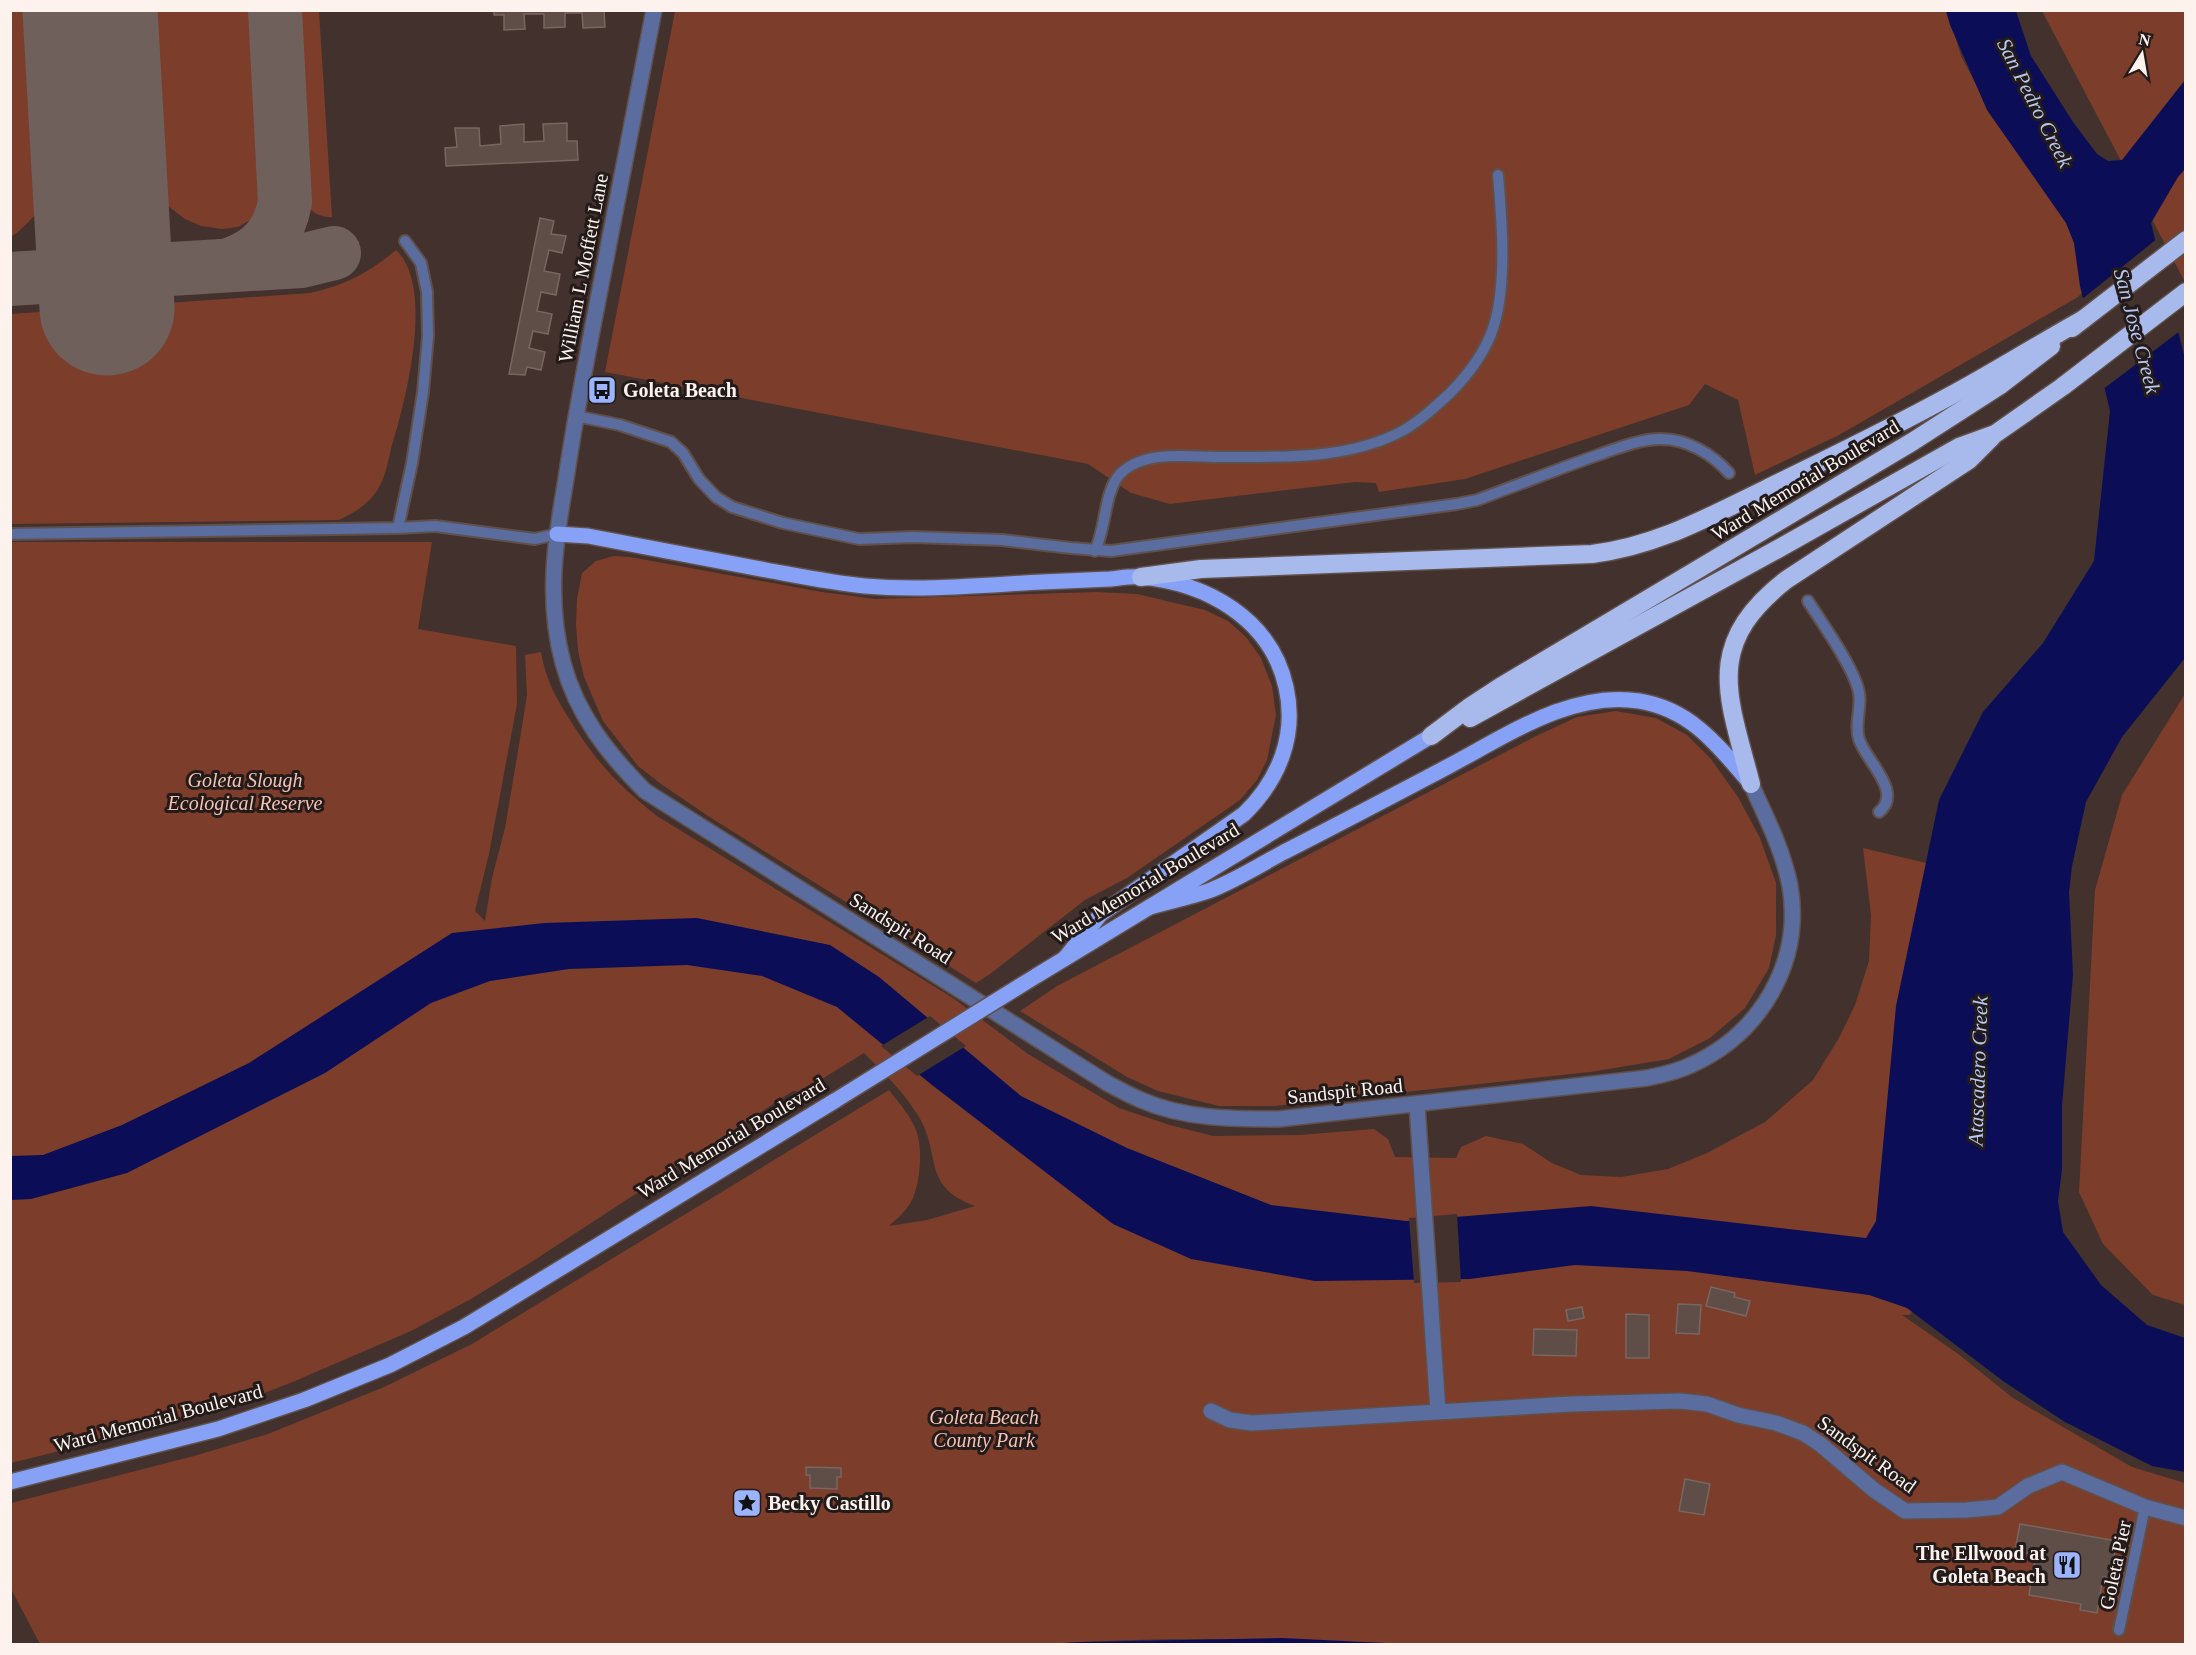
<svg xmlns="http://www.w3.org/2000/svg" width="2196" height="1655" font-family="'Times New Roman',serif">
  <style>
    .green { fill: #7d3d2b }
    .water { fill: #0b0e57 }
    .pier { fill: #42312c }
    .lines { fill: none; stroke-linecap: round; stroke-linejoin: round }
    .taxiway { stroke: #70605c; stroke-width: 54 }
    .runway { stroke: #70605c; stroke-width: 135 }
    .building { fill: #5f4d47; stroke: #796660; stroke-width: 1.5 }
    .service-casing { stroke: #60504b; stroke-width: 14 }
    .minor-casing { stroke: #60504b; stroke-width: 18 }
    .tertiary-casing { stroke: #60504b; stroke-width: 18 }
    .primary-casing { stroke: #60504b; stroke-width: 18 }
    .motorway-casing { stroke: #60504b; stroke-width: 21 }
    .service { stroke: #5b6c9f; stroke-width: 10 }
    .minor { stroke: #5b6c9f; stroke-width: 15 }
    .tertiary { stroke: #5b6c9f; stroke-width: 15 }
    .primary { stroke: #86a1f5; stroke-width: 15 }
    .motorway { stroke: #a8b9ec; stroke-width: 18 }
    .primary-bridge-casing { stroke: #60504b; stroke-width: 18; stroke-linecap: butt }
    .primary-bridge { stroke: #86a1f5; stroke-width: 15 }
    .labels { text-anchor: middle; dominant-baseline: central; stroke-width: 6; stroke-linejoin: round; paint-order: stroke }
    .street-label { font-size: 20px; fill: #fdf2ee; stroke: #231b19 }
    .poi-label { font-size: 20px; font-weight: bold; fill: #fdf2ee; stroke: #231b19; text-anchor: start }
    .park-label { font-size: 20px; font-style: italic; fill: #f5c2b3; stroke: #231b19 }
    .water-label { font-size: 21px; font-style: italic; fill: #b8c8f2; stroke: #231b19 }
  </style>
  <rect width="100%" height="100%" fill="#42312c"/>
  <g class="green">
    <path d="M 11,10 L 55,11 C 56,38 58,66 59,94 C 62,138 67,181 34,216 C 27,223 20,231 11,237 Z"/>
    <path d="M 132,11 L 255,11 L 265,190 L 262,205 L 252,219 L 238,227 L 222,229 L 201,226 L 185,219 L 164,203 L 154,192 L 142,172 Z"/>
    <path d="M 293,11 L 319,11 L 332,217 C 315,217 306,209 303,193 Z"/>
    <path d="M 675,11 L 1948,11 L 1961,56 L 1991,112 L 2068,211 L 2086,289 L 2078,297 L 1839,435 L 1755,475 L 1738,400 L 1705,384 L 1689,405 L 1465,479 L 1379,492 L 1376,483 L 1355,482 L 1170,504 L 1131,493 L 1088,464 L 605,372 Z"/>
    <path d="M 2042,11 L 2185,11 L 2185,282 Z"/>
    <path d="M 396,250 C 435,286 406,400 392,445 C 388,460 386,476 378,489 C 368,505 355,512 339,520 L 11,524 L 11,314 L 310,293 C 346,285 368,273 396,250 Z"/>
    <path d="M 10,542 L 432,542 L 418,629 L 516,646 L 517,704 L 489,854 L 475,911 L 485,921 L 492,878 L 505,828 L 518,751 L 527,695 L 525,655 L 541,652 C 546,680 555,696 570,720 C 597,763 618,785 657,816 L 953,998 L 1028,1054 L 1119,1108 L 1170,1125 L 1213,1136 L 1300,1135 L 1374,1129 L 1388,1139 L 1395,1157 L 1456,1158 L 1461,1147 L 1486,1136 L 1523,1144 L 1552,1163 L 1581,1175 L 1621,1177 L 1668,1169 L 1707,1153 L 1765,1122 L 1813,1080 L 1839,1038 L 1855,1005 L 1869,961 L 1871,915 L 1863,848 L 1981,876 L 1957,1270 L 1909,1315 L 1902,1315 L 1957,1353 L 2013,1398 L 2132,1467 L 2185,1483 L 2185,1644 L 1406,1644 C 1286,1639 1166,1636 1047,1644 L 40,1644 L 11,1589 L 11,1503 L 194,1456 L 268,1434 L 384,1387 L 472,1344 L 889,1090 C 899,1103 912,1117 917,1133 C 923,1151 920,1185 911,1202 C 906,1211 897,1219 889,1226 L 927,1220 L 975,1206 C 921,1186 942,1156 919,1117 C 904,1092 884,1073 864,1053 L 801,1092 L 793,1091 L 533,1261 L 471,1299 L 411,1331 L 295,1381 L 239,1403 L 181,1421 L 11,1463 Z"/>
    <path d="M 614,556 L 630,557 L 822,592 L 875,599 L 1096,592 L 1137,594 L 1205,610 L 1228,621 L 1246,637 L 1261,658 L 1272,686 L 1276,715 L 1267,760 L 1257,780 L 1240,800 L 1127,878 L 1085,900 L 990,974 L 976,983 L 708,816 L 661,784 L 638,766 L 603,721 L 584,677 L 578,651 L 576,625 L 577,599 L 582,573 L 596,561 Z"/>
    <path d="M 2185,694 L 2185,1305 L 2153,1295 L 2103,1244 L 2079,1192 L 2095,890 L 2122,795 Z"/>
    <path d="M 1616,711 L 1656,718 L 1687,735 L 1711,759 L 1738,797 L 1760,838 L 1776,883 L 1776,935 L 1769,968 L 1745,1008 L 1710,1038 L 1669,1059 L 1590,1072 L 1275,1106 L 1219,1106 L 1158,1091 L 1127,1077 L 1020,1011 L 1057,986 L 1536,736 L 1577,717 Z"/>
  </g>
  <g class="water">
    <path d="M 1946,11 L 2016,11 L 2031,56 L 2073,122 L 2097,154 L 2108,161 L 2122,160 L 2185,80 L 2185,169 L 2178,177 L 2151,223 L 2185,359 L 2185,658 L 2122,737 L 2086,802 L 2072,866 L 2069,892 L 2073,975 L 2062,1106 L 2062,1170 L 2058,1201 L 2063,1232 L 2101,1285 L 2147,1325 L 2185,1338 L 2185,1472 L 2152,1466 L 2065,1422 L 2003,1381 L 1907,1308 L 1869,1295 L 1687,1271 L 1575,1265 L 1470,1279 L 1315,1281 L 1191,1259 L 1113,1224 L 932,1085 L 837,1007 L 762,976 L 687,965 L 569,969 L 490,981 L 431,1003 L 325,1073 L 127,1173 L 31,1199 L 11,1200 L 10,1156 L 43,1155 L 122,1125 L 249,1063 L 452,933 L 544,923 L 697,918 L 830,945 L 879,977 L 1021,1096 L 1127,1148 L 1271,1205 L 1406,1221 L 1591,1206 L 1866,1238 L 1876,1221 L 1896,1006 L 1939,800 L 1983,712 L 2043,643 L 2094,561 L 2110,411 L 2080,286 L 2074,243 L 2066,223 L 1987,110 L 1950,25 Z"/>
    <path d="M 1282,1638 L 1406,1644 L 1047,1644 L 1081,1642 Z"/>
  </g>
  <g class="pier">
    <path d="M 2158,238 L 2180,331 L 2102,390 L 2081,300 Z"/>
    <path d="M 930,1016 L 966,1046 L 917,1076 L 881,1046 Z"/>
    <path d="M 1457,1214 L 1461,1282 L 1414,1283 L 1409,1218 Z"/>
  </g>
  <g class="lines">
    <g class="taxiway">
      <path d="M 232,264 C 262,253 279,235 285,202 L 275,10"/>
      <path d="M 10,279 L 301,261 L 334,253"/>
    </g>
    <path class="runway" d="M 90,10 L 107,308"/>
  </g>
  <g class="building">
    <path d="M 494,10 L 604,10 L 605,27 L 583,28 L 582,13 L 565,13 L 565,27 L 544,28 L 544,14 L 524,14 L 525,29 L 504,30 L 504,15 L 494,15 Z"/>
    <path d="M 567,123 L 567,141 L 577,141 L 578,160 L 446,166 L 445,148 L 457,147 L 455,128 L 479,128 L 480,146 L 501,144 L 500,126 L 524,124 L 524,142 L 544,141 L 543,124 Z"/>
    <path d="M 540,218 L 554,221 L 551,234 L 566,236 L 562,253 L 549,250 L 544,271 L 560,274 L 556,295 L 541,292 L 537,311 L 552,314 L 548,334 L 533,331 L 529,348 L 545,352 L 541,370 L 527,367 L 525,375 L 509,374 Z"/>
    <path d="M 1711,1287 L 1735,1293 L 1734,1297 L 1750,1301 L 1746,1316 L 1706,1306 Z"/>
    <path d="M 1678,1304 L 1701,1305 L 1699,1334 L 1676,1333 Z"/>
    <path d="M 1582,1307 L 1584,1318 L 1568,1321 L 1566,1310 Z"/>
    <path d="M 1626,1314 L 1649,1315 L 1649,1358 L 1626,1358 Z"/>
    <path d="M 1534,1329 L 1577,1330 L 1576,1356 L 1533,1355 Z"/>
    <path d="M 806,1467 L 841,1468 L 841,1477 L 837,1477 L 837,1489 L 810,1488 L 810,1475 L 806,1475 Z"/>
    <path d="M 1685,1479 L 1710,1484 L 1704,1515 L 1679,1511 Z"/>
    <path d="M 2020,1524 L 2117,1541 L 2110,1578 L 2103,1577 L 2097,1613 L 2080,1610 L 2081,1604 L 2029,1595 L 2036,1555 L 2015,1551 Z"/>
  </g>
  <g class="lines">
    <g class="service-casing">
      <g id="service">
        <path d="M 576,416 L 620,425 L 671,442 L 683,453 L 699,479 L 716,497 L 732,507 L 783,523 L 859,539 L 914,537 L 1002,540 L 1071,548 L 1111,551 L 1457,504 L 1477,500 C 1518,485 1558,469 1598,455 C 1618,448 1640,439 1661,439 C 1687,439 1712,454 1729,473"/>
        <path d="M 398,528 L 435,526 L 535,539 L 557,534"/>
        <path d="M 10,534 L 398,528 L 412,463 L 423,392 L 428,336 L 427,292 L 421,263 L 405,241"/>
        <path d="M 1095,551 C 1106,528 1104,492 1120,474 C 1144,449 1191,457 1221,457 C 1281,457 1350,460 1404,430 C 1421,420 1435,407 1450,393 C 1467,376 1482,356 1491,334 C 1508,290 1502,222 1498,175"/>
        <path d="M 1808,601 C 1822,623 1855,669 1859,693 C 1862,709 1854,723 1859,739 C 1865,760 1904,792 1879,812"/>
        <path d="M 2119,1630 L 2145,1507"/>
      </g>
    </g>
    <g class="minor-casing">
      <g id="minor">
        <path d="M 1417,1105 L 1438,1411"/>
        <path d="M 1211,1411 L 1230,1420 L 1252,1423 L 1571,1404 L 1680,1401 L 1707,1404 L 1738,1415 L 1776,1423 L 1803,1433 L 1820,1444 L 1874,1490 L 1905,1511 L 1967,1510 L 1998,1507 L 2028,1486 L 2062,1472 L 2145,1507 L 2186,1518"/>
      </g>
    </g>
    <g class="tertiary-casing">
      <path id="tertiary" d="M 654,10 C 633,119 612,227 591,336 C 582,383 573,431 566,479 C 555,542 546,600 563,663 C 577,715 608,754 645,791 L 1107,1083 C 1118,1089 1129,1095 1141,1100 C 1184,1119 1233,1119 1279,1119 L 1647,1078 C 1661,1075 1677,1072 1691,1065 C 1760,1034 1803,963 1790,886 C 1783,850 1766,817 1751,784"/>
    </g>
    <g class="primary-casing">
      <g id="primary">
        <path d="M 557,534 L 588,536 C 648,547 707,559 766,570 C 799,576 832,583 865,586 C 923,591 983,585 1042,582 C 1064,581 1087,580 1110,579 C 1120,578 1131,576 1141,577 C 1207,583 1271,619 1286,687 C 1297,735 1279,780 1244,814 L 1101,914 L 1065,958"/>
        <path d="M 1150,907 C 1170,901 1192,897 1211,890 C 1236,880 1260,865 1284,852 C 1339,824 1394,795 1449,766 C 1506,736 1572,690 1639,701 C 1690,709 1718,745 1749,782"/>
        <path d="M 1036,976 L 1431,736"/>
        <path d="M 10,1482 L 218,1429 L 304,1400 L 390,1365 L 464,1327 L 836,1100"/>
      </g>
    </g>
    <g class="motorway-casing">
      <g id="motorway">
        <path d="M 2072,328 L 2186,240"/>
        <path d="M 1141,577 L 1201,569 L 1592,554 C 1657,546 1708,517 1766,489 C 1827,459 1888,430 1948,397 C 1993,373 2037,345 2082,320"/>
        <path d="M 1470,718 L 1776,550 L 1959,447 L 1995,434 L 2062,387 L 2186,292"/>
        <path d="M 1431,736 L 1471,706 L 1500,687 L 1912,442 L 1999,386 L 2051,346"/>
        <path d="M 1751,784 C 1728,695 1703,645 1786,580 L 1969,460 L 1992,437"/>
      </g>
    </g>
    <use href="#service" class="service"/>
    <use href="#minor" class="minor"/>
    <use href="#tertiary" class="tertiary"/>
    <use href="#primary" class="primary"/>
    <use href="#motorway" class="motorway"/>
    <g class="primary-bridge-casing">
      <path id="primary-bridge" d="M 836,1100 L 1036,976"/>
    </g>
    <use href="#primary-bridge" class="primary-bridge"/>
  </g>
  <defs>
    <g id="bus-square" transform="scale(1.5)"><rect x="-9" y="-9" width="18" height="18" rx="4" fill="#9cb4fd" stroke="#231b19"/><path d="M-5-6H5V4H4V6H2V4H-2V6H-4V4H-5ZM-3.5-4V0h7V-4ZM-3.5 1.2v1.5H-2V1.2ZM2 1.2v1.5H3.5V1.2Z" fill="#111"/></g>
    <g id="sight-square" transform="scale(1.5)"><rect x="-9" y="-9" width="18" height="18" rx="4" fill="#9cb4fd" stroke="#231b19"/><path d="M0-6L1.8-2.2L6-1.7L2.9 1.2L3.7 5.4L0 3.3L-3.7 5.4L-2.9 1.2L-6-1.7L-1.8-2.2Z" fill="#111"/></g>
    <g id="restaurant-square" transform="scale(1.5)"><rect x="-9" y="-9" width="18" height="18" rx="4" fill="#9cb4fd" stroke="#231b19"/><path d="M-5-6h1v4h1v-4h1v4h1v-4h1v5L-1.5 .5V6h-2V.5L-5-1ZM5-6V6H3V1.5H1.5Q1.5-4 5-6Z" fill="#111"/></g>
  </defs>
  <g fill-rule="evenodd">
    <use href="#bus-square" x="602" y="390"/>
    <use href="#sight-square" x="747" y="1503"/>
    <use href="#restaurant-square" x="2067" y="1565"/>
  </g>
  <g class="labels">
    <g class="street-label">
      <text transform="translate(583 268) rotate(-79)">William L Moffett Lane</text>
      <text transform="translate(1805 480) rotate(-31)">Ward Memorial Boulevard</text>
      <text transform="translate(1145 883) rotate(-31)">Ward Memorial Boulevard</text>
      <text transform="translate(901 928) rotate(32)">Sandspit Road</text>
      <text transform="translate(1345 1091) rotate(-6)">Sandspit Road</text>
      <text transform="translate(731 1138) rotate(-31)">Ward Memorial Boulevard</text>
      <text transform="translate(158 1418) rotate(-15)">Ward Memorial Boulevard</text>
      <text transform="translate(1867 1454) rotate(36)">Sandspit Road</text>
      <text transform="translate(2115 1565) rotate(-78)">Goleta Pier</text>
    </g>
    <g class="poi-label">
      <text x="623" y="390">Goleta Beach</text>
      <text x="768" y="1503">Becky Castillo</text>
      <text x="2046" y="1553" text-anchor="end">The Ellwood at<tspan x="2046" dy="23">Goleta Beach</tspan></text>
    </g>
    <g class="park-label">
      <text x="245" y="780">Goleta Slough<tspan x="245" dy="23">Ecological Reserve</tspan></text>
      <text x="984" y="1417">Goleta Beach<tspan x="984" dy="23">County Park</tspan></text>
    </g>
    <g class="water-label">
      <text transform="translate(2035 103) rotate(63)">San Pedro Creek</text>
      <text transform="translate(2137 331) rotate(75)">San Jose Creek</text>
      <text transform="translate(1978 1071) rotate(-88)">Atascadero Creek</text>
    </g>
  </g>
  <rect width="2196" height="1655" fill="none" stroke="#fdf2ee" stroke-width="24"/>
  <g transform="translate(2142 54) rotate(11)" stroke="#231b19" stroke-width="4.5" paint-order="stroke">
  <path d="M0-4.5L10 22L0 15L-10 22Z" fill="#fdf2ee"/>
  <text y="-9" font-size="16" font-weight="bold" text-anchor="middle" fill="#fdf2ee">N</text>
  </g>
</svg>
